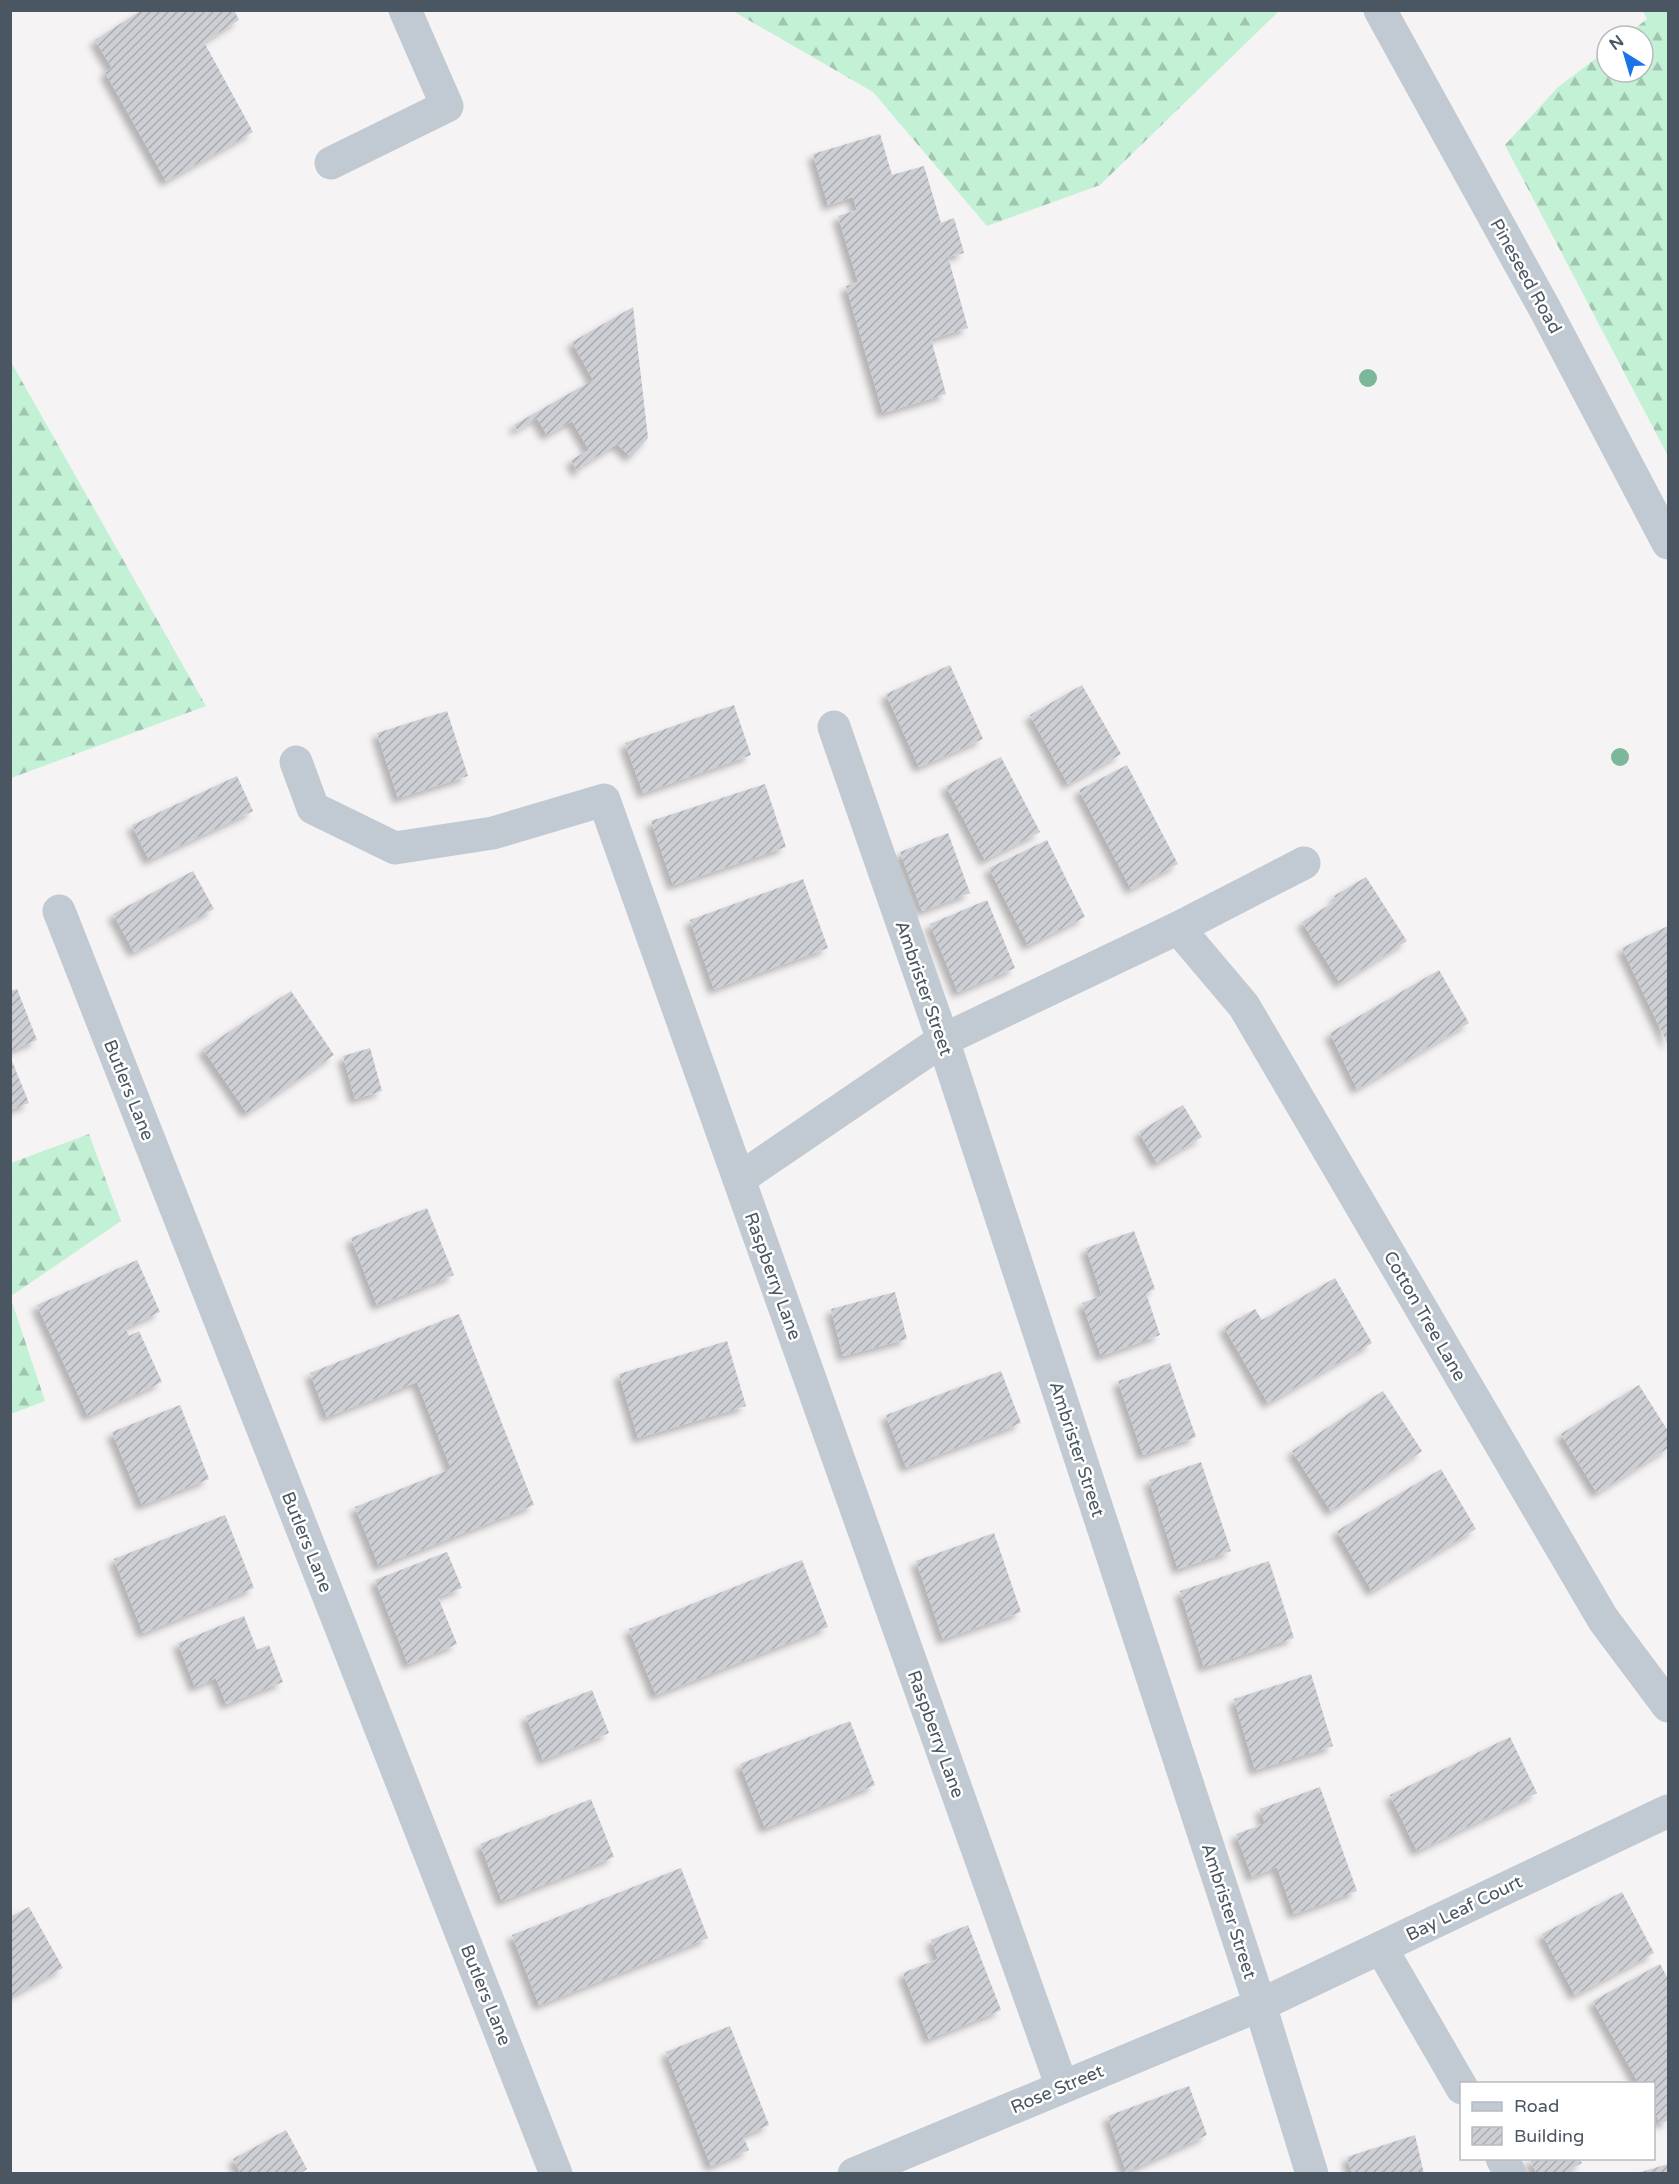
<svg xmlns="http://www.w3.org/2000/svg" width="1679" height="2184" font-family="'Varela Round',sans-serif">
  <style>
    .forest { fill: url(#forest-firs) }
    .building { fill: url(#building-hatch); filter: url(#shadow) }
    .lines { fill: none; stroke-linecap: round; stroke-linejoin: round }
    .street { stroke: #c1cad2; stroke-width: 33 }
    .tree { fill: #7bb799 }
    .labels { text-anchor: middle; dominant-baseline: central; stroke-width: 5; stroke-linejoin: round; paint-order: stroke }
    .street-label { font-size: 18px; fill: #4a5661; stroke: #fff }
  </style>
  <defs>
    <pattern id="forest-firs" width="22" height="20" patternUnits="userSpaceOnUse" patternTransform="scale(1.5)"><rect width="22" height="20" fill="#c3f1d5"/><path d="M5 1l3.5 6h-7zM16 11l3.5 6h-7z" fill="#a0c6b0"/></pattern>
    <pattern id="building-hatch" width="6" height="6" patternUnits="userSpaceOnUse" patternTransform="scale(1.5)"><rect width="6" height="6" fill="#cdcfd5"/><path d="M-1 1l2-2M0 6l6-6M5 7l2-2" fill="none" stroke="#a8abb0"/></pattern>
    <filter id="shadow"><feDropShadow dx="-5.5" dy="5.5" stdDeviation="3" flood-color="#0004"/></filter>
  </defs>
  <rect width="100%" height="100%" fill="#f5f3f3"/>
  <g class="forest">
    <path d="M 733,11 L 1279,11 L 1100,185 L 987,226 L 873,92 Z"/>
    <path d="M 1643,11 L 1668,11 L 1668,456 L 1505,145 L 1558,87 L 1607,50 L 1607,72 L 1643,72 L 1643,36 L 1625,36 L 1647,19 Z"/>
    <path d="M 11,362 L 206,706 L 11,778 L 10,778 Z"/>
    <path d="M 89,1134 L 121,1221 L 11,1296 L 11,1163 Z"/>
    <path d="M 11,1299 L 45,1401 L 11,1414 L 10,1414 Z"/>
  </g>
  <g class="building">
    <path d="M 142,10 L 234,10 L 239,20 L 204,42 L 253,132 L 166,181 L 105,72 L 112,68 L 95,40 Z"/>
    <path d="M 880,134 L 892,175 L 924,166 L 941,223 L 954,218 L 964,253 L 948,257 L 968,328 L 931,339 L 946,394 L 883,413 L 846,286 L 858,282 L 838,216 L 857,210 L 853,197 L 828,205 L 813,154 Z"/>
    <path d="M 633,307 L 648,438 L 631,457 L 617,444 L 581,466 L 582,469 L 578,472 L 571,460 L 589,450 L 572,421 L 547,435 L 537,418 L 517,430 L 514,425 L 593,380 L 572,342 Z"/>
    <path d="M 950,665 L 983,739 L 919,767 L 886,694 Z"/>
    <path d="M 1082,685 L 1121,754 L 1068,784 L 1030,715 Z"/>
    <path d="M 734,705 L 751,755 L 643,793 L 625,743 Z"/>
    <path d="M 447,711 L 468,776 L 398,798 L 377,733 Z"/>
    <path d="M 1001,757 L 1040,832 L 985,860 L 946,786 Z"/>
    <path d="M 1127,765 L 1178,864 L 1131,889 L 1079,790 Z"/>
    <path d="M 237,776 L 253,811 L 149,860 L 132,825 Z"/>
    <path d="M 765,784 L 786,847 L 673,885 L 651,821 Z"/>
    <path d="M 948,833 L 970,893 L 922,911 L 900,852 Z"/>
    <path d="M 1047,840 L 1085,917 L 1028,945 L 989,868 Z"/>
    <path d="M 193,871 L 214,909 L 134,952 L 113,914 Z"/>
    <path d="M 1366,877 L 1407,941 L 1340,983 L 1302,922 L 1337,900 L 1334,896 Z"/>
    <path d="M 803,879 L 828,948 L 714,989 L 690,920 Z"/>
    <path d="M 987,900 L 1015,968 L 958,992 L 930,924 Z"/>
    <path d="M 1668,926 L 1668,1045 L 1622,948 Z"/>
    <path d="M 1439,970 L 1469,1023 L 1357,1089 L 1330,1033 Z"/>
    <path d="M 17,989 L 37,1040 L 10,1051 L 10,991 Z"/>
    <path d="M 291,991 L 334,1055 L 247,1113 L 203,1049 Z"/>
    <path d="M 370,1048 L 382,1091 L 355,1099 L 343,1056 Z"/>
    <path d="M 10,1056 L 29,1103 L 10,1110 Z"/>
    <path d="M 1183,1105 L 1202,1137 L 1157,1163 L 1139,1132 Z"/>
    <path d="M 427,1208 L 454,1275 L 377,1305 L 351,1238 Z"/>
    <path d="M 1134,1231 L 1155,1289 L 1146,1293 L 1160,1335 L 1101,1356 L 1082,1303 L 1102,1296 L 1086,1248 Z"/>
    <path d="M 137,1260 L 160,1312 L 125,1328 L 129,1336 L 139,1331 L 162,1382 L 88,1416 L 37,1305 Z"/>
    <path d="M 1335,1278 L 1372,1343 L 1268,1403 L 1224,1327 L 1255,1309 L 1262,1320 Z"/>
    <path d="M 895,1292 L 907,1339 L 843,1356 L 831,1309 Z"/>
    <path d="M 459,1314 L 534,1505 L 379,1566 L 355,1507 L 451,1469 L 417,1382 L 327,1417 L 310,1373 Z"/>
    <path d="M 727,1341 L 746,1406 L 638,1438 L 619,1374 Z"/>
    <path d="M 1170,1363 L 1196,1437 L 1143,1455 L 1118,1381 Z"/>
    <path d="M 1001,1371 L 1021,1423 L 906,1467 L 886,1415 Z"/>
    <path d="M 1639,1385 L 1668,1431 L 1668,1448 L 1597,1493 L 1561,1434 Z"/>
    <path d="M 1383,1391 L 1422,1451 L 1331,1511 L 1292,1451 Z"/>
    <path d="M 180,1405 L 209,1479 L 142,1505 L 112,1432 Z"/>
    <path d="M 1201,1462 L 1231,1551 L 1178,1569 L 1149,1480 Z"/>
    <path d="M 1441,1469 L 1476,1529 L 1372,1591 L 1337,1531 Z"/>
    <path d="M 225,1515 L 254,1588 L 143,1633 L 114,1559 Z"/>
    <path d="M 994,1533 L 1021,1612 L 943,1639 L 916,1561 Z"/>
    <path d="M 447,1552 L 462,1588 L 438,1597 L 457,1644 L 408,1664 L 375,1580 Z"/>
    <path d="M 802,1560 L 828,1627 L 656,1695 L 629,1629 Z"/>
    <path d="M 1269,1561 L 1294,1638 L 1204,1667 L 1180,1591 Z"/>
    <path d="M 244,1616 L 257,1650 L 269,1645 L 283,1682 L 226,1704 L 216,1678 L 195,1687 L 178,1643 Z"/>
    <path d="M 1311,1674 L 1333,1746 L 1255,1770 L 1234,1699 Z"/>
    <path d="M 592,1690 L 609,1733 L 543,1760 L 526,1716 Z"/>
    <path d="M 850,1721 L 875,1785 L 765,1828 L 740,1764 Z"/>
    <path d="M 1510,1737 L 1537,1793 L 1417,1851 L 1390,1795 Z"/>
    <path d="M 1320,1787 L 1357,1891 L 1294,1914 L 1277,1867 L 1252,1877 L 1236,1834 L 1265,1824 L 1260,1809 Z"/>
    <path d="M 591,1799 L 614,1857 L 502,1901 L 480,1844 Z"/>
    <path d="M 681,1868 L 708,1938 L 539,2005 L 512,1935 Z"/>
    <path d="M 1622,1892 L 1654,1953 L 1575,1995 L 1542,1934 Z"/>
    <path d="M 29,1907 L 63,1968 L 10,1997 L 10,1917 Z"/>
    <path d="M 968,1925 L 1001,2010 L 929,2039 L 903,1973 L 938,1959 L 931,1940 Z"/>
    <path d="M 1660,1964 L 1668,1979 L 1668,2120 L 1661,2124 L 1654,2111 L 1654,2084 L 1639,2084 L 1593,2001 Z"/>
    <path d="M 730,2026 L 769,2125 L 743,2136 L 749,2150 L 711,2166 L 666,2052 Z"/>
    <path d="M 1189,2086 L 1207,2135 L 1126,2172 L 1108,2116 Z"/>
    <path d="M 286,2130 L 307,2169 L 299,2174 L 241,2174 L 233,2159 Z"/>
    <path d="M 1415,2135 L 1424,2174 L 1352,2174 L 1347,2157 Z"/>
    <path d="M 1529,2158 L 1579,2158 L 1582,2163 L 1562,2174 L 1537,2174 Z"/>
    <path d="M 1668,2164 L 1668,2174 L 1638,2174 L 1638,2173 Z"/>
  </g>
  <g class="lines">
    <g class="street">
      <path d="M 1380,10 L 1546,311 L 1668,543"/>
      <path d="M 331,163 L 447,106 L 405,10"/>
      <path d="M 834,727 L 943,1040 L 1260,2005 L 1312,2174"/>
      <path d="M 296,762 L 313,808 L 395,848 L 493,833 L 604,800 L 1062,2087"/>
      <path d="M 59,911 L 556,2174"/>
      <path d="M 1178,928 L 1244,1006 L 1603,1619 L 1668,1706"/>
      <path d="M 739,1179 L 943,1040 L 1178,928 L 1304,863"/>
      <path d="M 1381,1948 L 1462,2088"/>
      <path d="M 1502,2158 L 1510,2174"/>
      <path d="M 854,2174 L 1260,2005 L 1668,1811"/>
    </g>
  </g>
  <g class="tree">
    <circle cx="1368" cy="378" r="9"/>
    <circle cx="1620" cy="757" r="9"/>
  </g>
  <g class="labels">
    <g class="street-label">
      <text transform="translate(1526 276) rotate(61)">Pineseed Road</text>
      <text transform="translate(924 988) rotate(71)">Ambrister Street</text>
      <text transform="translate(129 1090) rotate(68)">Butlers Lane</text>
      <text transform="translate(773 1276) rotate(70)">Raspberry Lane</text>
      <text transform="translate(1425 1316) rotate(60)">Cotton Tree Lane</text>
      <text transform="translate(1077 1449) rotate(72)">Ambrister Street</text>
      <text transform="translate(307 1542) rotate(68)">Butlers Lane</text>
      <text transform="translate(936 1734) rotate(70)">Raspberry Lane</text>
      <text transform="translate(1464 1908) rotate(-26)">Bay Leaf Court</text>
      <text transform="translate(1229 1911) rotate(72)">Ambrister Street</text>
      <text transform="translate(486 1995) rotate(68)">Butlers Lane</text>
      <text transform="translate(1057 2089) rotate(-23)">Rose Street</text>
    </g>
  </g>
  <rect width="1679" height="2184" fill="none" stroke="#4a5661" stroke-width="24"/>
  <rect x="1460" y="2082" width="195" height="78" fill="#ffffff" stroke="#b7bbc0" stroke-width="1.5"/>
  <rect x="1472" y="2102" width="30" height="9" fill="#c1cad2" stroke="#b7bbc0" stroke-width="1.5"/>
  <text x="1514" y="2112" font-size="18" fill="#4a5661">Road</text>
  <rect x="1472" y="2127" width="30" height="18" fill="url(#building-hatch)" stroke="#b7bbc0" stroke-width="1.5"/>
  <text x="1514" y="2142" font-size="18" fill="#4a5661">Building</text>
  <g transform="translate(1625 54) rotate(323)"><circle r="28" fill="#ffffff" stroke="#b7bbc0" stroke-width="1.5"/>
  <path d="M0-4.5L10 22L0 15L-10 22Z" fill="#1a73e8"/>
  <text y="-9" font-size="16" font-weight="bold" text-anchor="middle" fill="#4a5661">N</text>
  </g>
</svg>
